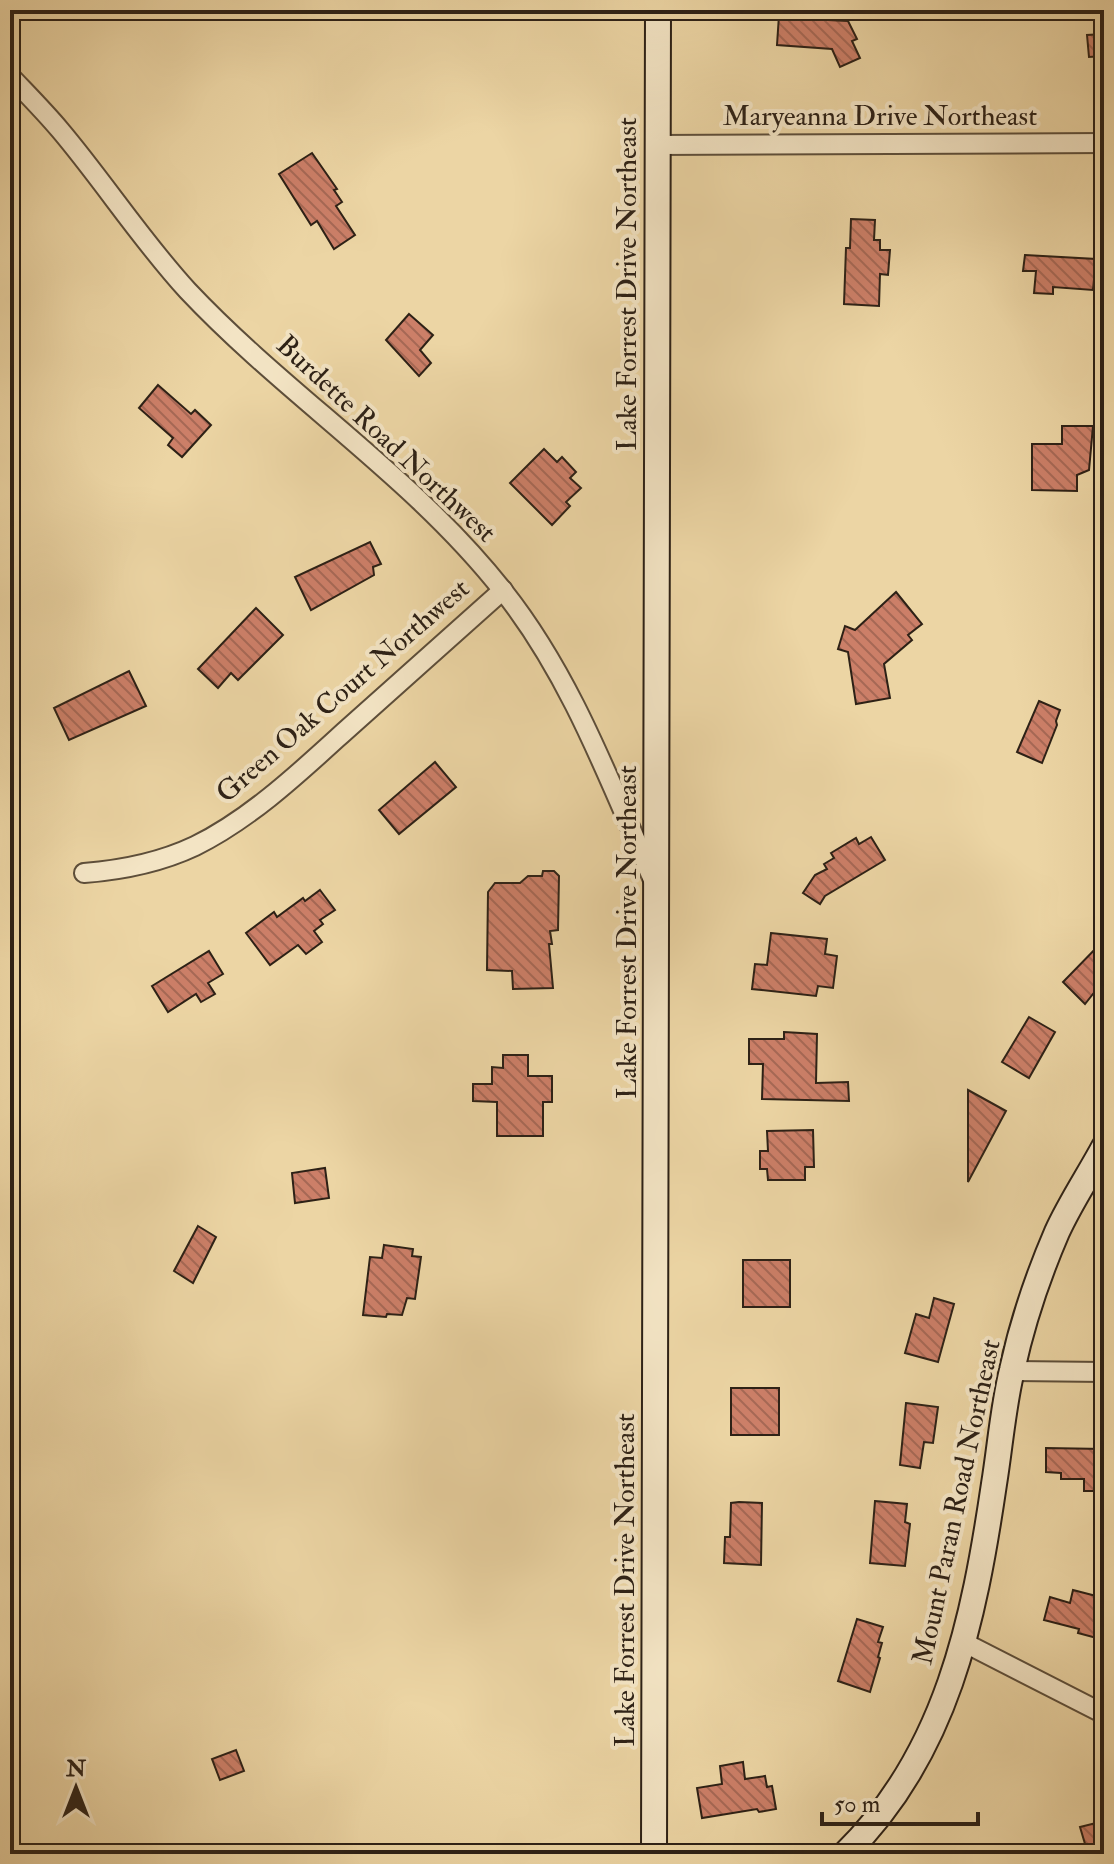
<svg xmlns="http://www.w3.org/2000/svg" width="1114" height="1864" font-family="'IM FELL Double Pica',serif">
  <style>
    .building { fill: url(#building-back-hatch); stroke: #2d2116; stroke-width: 2 }
    .lines { fill: none; stroke-linecap: round; stroke-linejoin: round }
    .street-casing { stroke: #5d4e3a; stroke-width: 22 }
    .secondary-casing { stroke: #2d2116; stroke-width: 28 }
    .street { stroke: #f3e4c4; stroke-width: 18 }
    .secondary { stroke: #f3e4c4; stroke-width: 24 }
    .labels { text-anchor: middle; dominant-baseline: central; stroke-width: 8; stroke-linejoin: round; paint-order: stroke }
    .street-label { font-size: 28px; fill: #2d2116; stroke: #f3e4c4 }
  </style>
  <defs>
    <pattern id="building-back-hatch" width="6" height="6" patternUnits="userSpaceOnUse" patternTransform="scale(2)"><rect width="6" height="6" fill="#cc7f68"/><path d="M-1 5l2 2M0 0l6 6M5-1l2 2" fill="none" stroke="#a66855"/></pattern>
  </defs>
  <rect width="100%" height="100%" fill="#ecd5a4"/>
  <filter id="stains"><feTurbulence type="fractalNoise" baseFrequency=".0025" numOctaves="4"/><feColorMatrix values="0 0 0 0 .2 0 0 0 0 .09 0 0 0 0 .02 0 0 0 .5 -.17"/></filter>
  <radialGradient id="worn" r=".72"><stop offset=".6" stop-color="#630" stop-opacity="0"/><stop offset="1" stop-color="#630" stop-opacity=".3"/></radialGradient>
  <g class="building">
    <path d="M 804,10 L 830,11 L 829,20 L 848,21 L 857,39 L 852,41 L 860,58 L 840,67 L 832,49 L 777,45 L 779,15 L 804,17 Z"/>
    <path d="M 1104,34 L 1104,56 L 1089,57 L 1087,35 Z"/>
    <path d="M 312,153 L 337,189 L 334,190 L 342,202 L 336,206 L 355,235 L 334,249 L 317,221 L 311,225 L 279,174 Z"/>
    <path d="M 851,219 L 875,220 L 874,240 L 880,240 L 880,250 L 890,250 L 888,275 L 880,274 L 879,306 L 844,304 L 846,248 L 850,248 Z"/>
    <path d="M 1025,255 L 1096,259 L 1093,290 L 1053,287 L 1053,294 L 1034,293 L 1036,271 L 1023,271 Z"/>
    <path d="M 409,314 L 433,335 L 420,350 L 431,363 L 419,376 L 386,340 Z"/>
    <path d="M 158,385 L 191,414 L 195,410 L 211,425 L 182,457 L 168,445 L 173,438 L 139,408 Z"/>
    <path d="M 1062,426 L 1093,426 L 1089,470 L 1077,475 L 1077,491 L 1032,490 L 1032,444 L 1062,444 Z"/>
    <path d="M 544,449 L 557,462 L 562,457 L 576,472 L 570,478 L 581,488 L 566,502 L 570,506 L 552,525 L 510,483 Z"/>
    <path d="M 370,542 L 381,564 L 373,567 L 374,575 L 311,610 L 295,577 Z"/>
    <path d="M 896,592 L 922,624 L 908,635 L 912,640 L 884,664 L 890,698 L 856,704 L 848,652 L 838,649 L 845,626 L 855,630 Z"/>
    <path d="M 256,608 L 283,635 L 238,680 L 231,673 L 218,688 L 198,669 Z"/>
    <path d="M 129,671 L 146,706 L 69,740 L 54,708 Z"/>
    <path d="M 1039,701 L 1060,710 L 1056,721 L 1057,725 L 1042,763 L 1017,752 Z"/>
    <path d="M 435,762 L 456,787 L 399,834 L 379,810 Z"/>
    <path d="M 871,837 L 885,860 L 825,896 L 820,904 L 803,893 L 815,875 L 827,869 L 824,864 L 834,858 L 831,853 L 856,838 L 859,844 Z"/>
    <path d="M 543,871 L 554,871 L 559,876 L 558,930 L 550,931 L 552,944 L 549,944 L 553,988 L 513,989 L 512,971 L 487,970 L 488,892 L 495,883 L 520,883 L 528,876 L 542,876 Z"/>
    <path d="M 320,890 L 335,910 L 320,920 L 323,924 L 314,931 L 322,942 L 306,954 L 298,945 L 270,965 L 246,933 L 274,912 L 277,917 L 303,898 L 305,901 Z"/>
    <path d="M 771,933 L 827,939 L 825,954 L 837,956 L 833,988 L 818,986 L 816,996 L 752,989 L 755,964 L 767,965 Z"/>
    <path d="M 1104,940 L 1104,980 L 1085,1004 L 1063,982 Z"/>
    <path d="M 209,951 L 223,974 L 208,983 L 215,994 L 201,1002 L 196,994 L 168,1012 L 152,986 Z"/>
    <path d="M 1029,1017 L 1055,1032 L 1029,1078 L 1002,1062 Z"/>
    <path d="M 784,1032 L 817,1034 L 816,1083 L 848,1082 L 849,1101 L 762,1099 L 763,1064 L 749,1064 L 749,1039 L 784,1039 Z"/>
    <path d="M 503,1055 L 528,1055 L 528,1076 L 552,1076 L 552,1102 L 543,1102 L 543,1136 L 497,1136 L 497,1102 L 473,1101 L 473,1084 L 492,1084 L 492,1067 L 503,1068 Z"/>
    <path d="M 968,1090 L 1006,1111 L 968,1182 Z"/>
    <path d="M 813,1130 L 814,1167 L 805,1167 L 805,1180 L 768,1180 L 767,1169 L 760,1169 L 760,1151 L 768,1151 L 767,1131 Z"/>
    <path d="M 325,1168 L 329,1198 L 295,1203 L 292,1173 Z"/>
    <path d="M 198,1226 L 216,1237 L 193,1283 L 174,1271 Z"/>
    <path d="M 384,1245 L 413,1249 L 412,1256 L 421,1257 L 415,1299 L 407,1298 L 402,1315 L 387,1314 L 386,1317 L 363,1315 L 370,1257 L 382,1258 Z"/>
    <rect x="743" y="1260" width="47" height="47"/>
    <path d="M 934,1298 L 954,1304 L 938,1362 L 905,1353 L 916,1314 L 929,1318 Z"/>
    <rect x="731" y="1388" width="48" height="47"/>
    <path d="M 906,1403 L 938,1407 L 933,1443 L 924,1442 L 920,1468 L 900,1465 Z"/>
    <path d="M 1046,1448 L 1104,1449 L 1104,1491 L 1084,1491 L 1084,1479 L 1061,1479 L 1061,1473 L 1046,1472 Z"/>
    <path d="M 875,1501 L 907,1504 L 905,1522 L 910,1524 L 905,1566 L 870,1563 Z"/>
    <path d="M 739,1502 L 762,1503 L 761,1565 L 724,1563 L 725,1537 L 730,1537 L 731,1503 Z"/>
    <path d="M 1073,1590 L 1100,1597 L 1097,1606 L 1104,1608 L 1104,1640 L 1078,1633 L 1079,1629 L 1044,1620 L 1050,1597 L 1070,1603 Z"/>
    <path d="M 857,1619 L 883,1627 L 878,1642 L 882,1643 L 878,1657 L 880,1658 L 870,1692 L 838,1681 Z"/>
    <path d="M 236,1750 L 244,1771 L 220,1780 L 212,1759 Z"/>
    <path d="M 743,1762 L 745,1779 L 765,1776 L 767,1787 L 772,1786 L 776,1809 L 759,1812 L 757,1809 L 702,1818 L 697,1788 L 722,1784 L 720,1766 Z"/>
    <path d="M 1104,1821 L 1104,1854 L 1088,1854 L 1080,1827 Z"/>
  </g>
  <g class="lines">
    <g class="street-casing">
      <g id="street">
        <path d="M 10,76 C 27,94 44,111 60,130 C 104,182 141,240 188,291 C 288,397 414,477 504,592 C 572,678 610,783 654,882"/>
        <path d="M 657,145 L 1104,143"/>
        <path d="M 84,873 C 123,870 159,863 195,846 C 250,819 299,773 344,732 C 397,685 450,637 503,590"/>
        <path d="M 1011,1371 L 1104,1372"/>
        <path d="M 963,1642 L 1104,1714"/>
      </g>
    </g>
    <g class="secondary-casing">
      <g id="secondary">
        <path d="M 654,1854 L 658,10"/>
        <path d="M 845,1854 C 947,1754 974,1620 994,1484 C 1000,1447 1003,1407 1012,1370 C 1022,1324 1038,1276 1057,1232 C 1070,1203 1089,1175 1104,1147"/>
      </g>
    </g>
    <use href="#street" class="street"/>
    <use href="#secondary" class="secondary"/>
  </g>
  <g class="labels">
    <g class="street-label">
      <text x="880" y="116">Maryeanna Drive Northeast</text>
      <text transform="translate(627 284) rotate(-90)">Lake Forrest Drive Northeast</text>
      <text transform="translate(386 439) rotate(43)">Burdette Road Northwest</text>
      <text transform="translate(343 691) rotate(-41)">Green Oak Court Northwest</text>
      <text transform="translate(627 932) rotate(-90)">Lake Forrest Drive Northeast</text>
      <text transform="translate(957 1502) rotate(-78)">Mount Paran Road Northeast</text>
      <text transform="translate(625 1580) rotate(-90)">Lake Forrest Drive Northeast</text>
    </g>
  </g>
  <rect width="1114" height="1864" fill="none" stroke="#ecd5a4" stroke-width="40"/>
  <rect x="12" y="12" width="1090" height="1840" fill="none" stroke="#2d2116" stroke-width="4"/>
  <rect x="20" y="20" width="1074" height="1824" fill="none" stroke="#2d2116" stroke-width="2"/>
  <g transform="translate(76 1788)" stroke="#f3e4c4" stroke-width="6" paint-order="stroke">
  <path d="M0-6L14 30L0 20L-14 30Z" fill="#2d2116"/>
  <text y="-12" font-size="22" font-weight="bold" text-anchor="middle" fill="#2d2116">N</text>
  </g>
  <path d="M822 1812v12h156v-12" fill="none" stroke="#2d2116" stroke-width="4"/>
  <text x="834" y="1812" font-size="24" fill="#2d2116" stroke="#f3e4c4" stroke-width="6" paint-order="stroke">50 m</text>
  <rect width="100%" height="100%" filter="url(#stains)"/>
  <rect width="100%" height="100%" fill="url(#worn)"/>
</svg>
